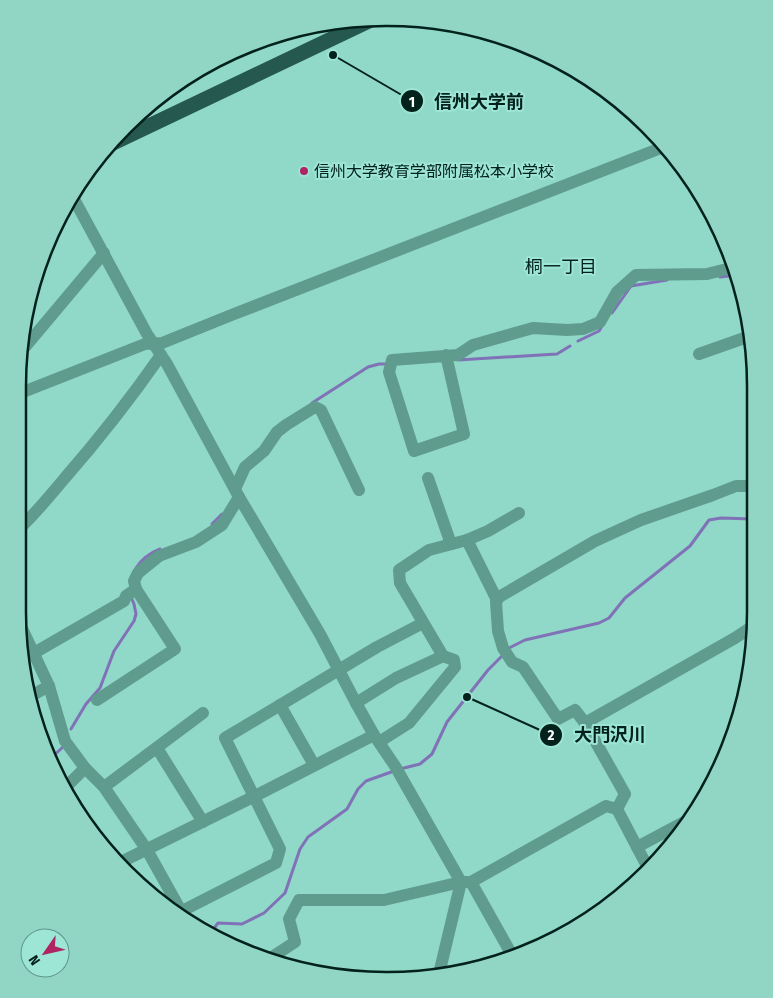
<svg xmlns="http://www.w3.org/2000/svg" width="773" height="998" font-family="'Fira Sans Condensed','Noto Sans JP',sans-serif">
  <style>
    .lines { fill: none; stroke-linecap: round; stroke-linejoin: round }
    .stream { stroke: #8072b7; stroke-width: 3 }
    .minor { stroke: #609c8e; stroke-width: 12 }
    .highway { stroke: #25594f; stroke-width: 15 }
    .poi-dot { fill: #ae2464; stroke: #9de5d4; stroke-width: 2 }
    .labels { text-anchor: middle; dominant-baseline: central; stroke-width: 4; stroke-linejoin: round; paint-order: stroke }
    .poi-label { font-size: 16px; fill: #03221c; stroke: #9de5d4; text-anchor: start }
    .neighbourhood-label { font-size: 18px; fill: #03221c; stroke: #9de5d4 }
    .rim { fill: none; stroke: #03221c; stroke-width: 2.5 }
    .leader { fill: none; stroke: #03221c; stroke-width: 2 }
    .callout-dot { fill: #03221c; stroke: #9de5d4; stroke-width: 2 }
    .mark-label { font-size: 15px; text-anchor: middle; font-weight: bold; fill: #fff }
    .callout-label { font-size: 18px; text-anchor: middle; font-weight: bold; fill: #03221c; stroke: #9de5d4; stroke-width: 4; stroke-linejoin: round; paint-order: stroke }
  </style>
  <rect width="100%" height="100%" fill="#90d8c7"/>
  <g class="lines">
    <g class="stream">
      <path d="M 720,277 L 737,275"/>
      <path d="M 612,313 L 631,286 L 667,280"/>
      <path d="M 578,341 L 599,331 L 602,326"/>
      <path d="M 458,360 L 557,354 L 570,346"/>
      <path d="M 312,403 L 368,367 L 379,364 L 386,364"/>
      <path d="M 212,524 L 222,514"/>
      <path d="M 136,568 C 142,559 150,553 160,549"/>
      <path d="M 507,650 L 509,648 L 525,640 L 599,623 L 609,618 L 625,598 L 690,546 L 709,520 L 721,518 L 752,519"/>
      <path d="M 71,729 L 86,704 L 100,688 L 114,651 L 134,621 L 136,614 L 134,604 L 131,597"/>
      <path d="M 51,758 L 63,747"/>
      <path d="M 400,769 L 420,764 L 432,754 L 447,722 L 488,670 L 503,655"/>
      <path d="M 214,936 L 212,931 L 218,923 L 242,924 L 264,913 L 285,893 L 300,849 L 308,837 L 347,809 L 358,789 L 366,781 L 394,771"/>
    </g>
    <g class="minor">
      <path d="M 74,199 L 147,334 L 167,364 L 239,497 L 320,634 L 356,703 L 374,735 L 395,766 L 461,882 L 439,974"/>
      <path d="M 20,353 L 104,253"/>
      <path d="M 699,354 L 750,336"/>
      <path d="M 446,355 L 464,434 L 414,451 L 389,372 L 392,360 L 458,355 L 473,345 L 533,328 L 567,330 L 583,329 L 600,322 L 617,292 L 636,275 L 707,274 L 735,267"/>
      <path d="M 18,394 L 145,344 L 162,343 L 234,314 L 666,146"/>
      <path d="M 428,478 L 451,544"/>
      <path d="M 235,489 L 245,467 L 264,451 L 277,432 L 286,425 L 315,407 L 321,410 L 359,490"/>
      <path d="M 18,530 C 35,514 49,497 64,479 C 99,439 131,398 161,355"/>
      <path d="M 467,540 L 497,600"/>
      <path d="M 19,622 L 49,686 L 65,741 L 85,768 L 104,787 L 147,850 L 181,911"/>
      <path d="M 34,653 L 124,601 L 126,596 L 136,589"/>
      <path d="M 29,697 L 49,686"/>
      <path d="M 97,700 L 175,649 L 136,589 L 134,581 L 138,573 L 159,556 L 196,542 L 222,525 L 239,497"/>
      <path d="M 356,703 L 396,678 L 443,656"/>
      <path d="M 280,705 L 314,765"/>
      <path d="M 585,723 L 735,638 L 750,628"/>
      <path d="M 734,732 L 734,731"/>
      <path d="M 379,742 L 409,723 L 455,667 L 454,660 L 443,656 L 400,583 L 399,570 L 429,550 L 467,540 L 488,531 L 519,513"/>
      <path d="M 157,748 L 203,822"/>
      <path d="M 104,787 L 203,713"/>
      <path d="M 64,789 L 85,768"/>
      <path d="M 617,809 L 625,794 L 585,723 L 575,710 L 558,719 L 523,667 L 512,662 L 503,648 L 498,631 L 496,602 L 499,597 L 595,541 L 641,520 L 713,495 L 736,486 L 752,486"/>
      <path d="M 617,809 L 648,868"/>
      <path d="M 637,847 L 686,821"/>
      <path d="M 119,863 L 255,796 L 374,735"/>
      <path d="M 471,882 L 512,955"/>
      <path d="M 178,913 L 276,863 L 280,849 L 225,738 L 377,647 L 423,623"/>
      <path d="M 269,959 L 295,942 L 289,919 L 299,900 L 384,900 L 461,882 L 471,882 L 606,806 L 617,809"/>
    </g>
    <path class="highway" d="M 111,144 L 371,20"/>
  </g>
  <circle class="poi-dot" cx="304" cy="171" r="5"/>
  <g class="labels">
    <g class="poi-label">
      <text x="314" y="171">信州大学教育学部附属松本小学校</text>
    </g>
    <g class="neighbourhood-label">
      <text x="561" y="267">桐一丁目</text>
    </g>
  </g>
  <path d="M0 0H773V998H0ZM386 26H387A360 360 0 0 1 747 386V612A360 360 0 0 1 387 972H386A360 360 0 0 1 26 612V386A360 360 0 0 1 386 26Z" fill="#91d5c5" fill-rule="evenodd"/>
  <path class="rim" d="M386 26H387A360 360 0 0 1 747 386V612A360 360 0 0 1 387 972H386A360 360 0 0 1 26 612V386A360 360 0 0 1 386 26Z"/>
  <path class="leader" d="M333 55L412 101M467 697L551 735"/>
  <g class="callout-dot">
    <circle cx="333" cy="55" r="5"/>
    <circle cx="467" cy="697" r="5"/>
    <circle cx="412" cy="101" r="12"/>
    <circle cx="551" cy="735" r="12"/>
  </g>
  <g class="mark-label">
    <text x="412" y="107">1</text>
    <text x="551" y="740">2</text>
  </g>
  <g class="callout-label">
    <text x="479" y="108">信州大学前</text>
    <text x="610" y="741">大門沢川</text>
  </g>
  <g transform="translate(45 953) rotate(236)"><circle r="24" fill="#9de5d4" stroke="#5f978a"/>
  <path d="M0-4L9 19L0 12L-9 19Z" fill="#ae2464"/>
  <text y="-8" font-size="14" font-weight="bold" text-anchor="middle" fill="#03221c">N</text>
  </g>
</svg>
